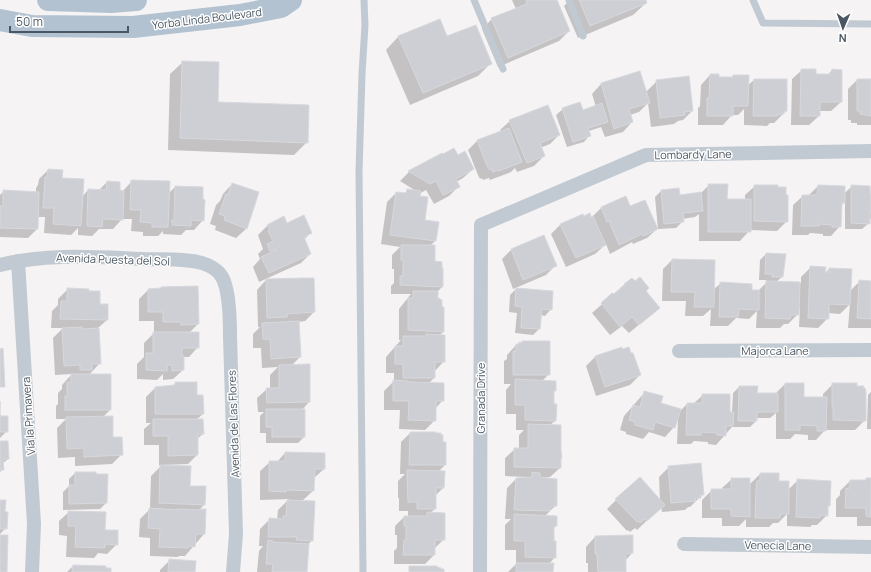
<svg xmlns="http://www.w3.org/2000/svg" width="871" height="572" font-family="Manrope,sans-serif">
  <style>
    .shadow { fill: #0003 }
    .building { fill: #cdcfd5; stroke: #d7d9de }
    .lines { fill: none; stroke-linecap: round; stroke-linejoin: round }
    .lane { stroke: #c1cad2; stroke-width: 7 }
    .street { stroke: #c1cad2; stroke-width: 14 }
    .primary { stroke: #b3c2d1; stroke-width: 22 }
    .labels { text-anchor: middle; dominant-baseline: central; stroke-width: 3; stroke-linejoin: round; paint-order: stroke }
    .street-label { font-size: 11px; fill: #4a5661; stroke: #fff }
  </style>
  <rect width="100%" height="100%" fill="#f5f3f3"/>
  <g class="shadow">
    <path d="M 512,0 L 556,0 L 569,31 L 559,41 L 498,67 L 482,29 L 492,19 L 516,9 Z"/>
    <path d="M 570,0 L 645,0 L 646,3 L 633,15 L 578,38 L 564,6 Z"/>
    <path d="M 440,21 L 446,37 L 491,63 L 478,76 L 410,105 L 386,50 L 398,37 Z"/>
    <path d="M 183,62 L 217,103 L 307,142 L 294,155 L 168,150 L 170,74 Z"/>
    <path d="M 802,70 L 815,75 L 828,75 L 832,70 L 841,102 L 831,111 L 819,111 L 819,116 L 809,125 L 791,125 L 792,79 Z"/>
    <path d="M 639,72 L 647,95 L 647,91 L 657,81 L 692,111 L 683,120 L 678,121 L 674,124 L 651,127 L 648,103 L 639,112 L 630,115 L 632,122 L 623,132 L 605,137 L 601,127 L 589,131 L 590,135 L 584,142 L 567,147 L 556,115 L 563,109 L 582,111 L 596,107 L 592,94 L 601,84 Z"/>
    <path d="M 710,75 L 718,78 L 731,78 L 734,76 L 747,86 L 754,80 L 786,80 L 786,111 L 774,123 L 770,123 L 767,126 L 744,125 L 744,109 L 738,115 L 732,115 L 723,125 L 698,125 L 698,108 L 700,106 L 701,85 Z"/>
    <path d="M 857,80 L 871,80 L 871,125 L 857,125 L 857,123 L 851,123 L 851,120 L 848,120 L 848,89 Z"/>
    <path d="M 510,121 L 559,135 L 550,144 L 540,148 L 544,156 L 534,166 L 517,172 L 515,168 L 511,172 L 490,180 L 489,178 L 483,180 L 482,178 L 480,179 L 478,175 L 468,150 L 478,140 L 501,132 L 500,130 Z"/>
    <path d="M 442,154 L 457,156 L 473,169 L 463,178 L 456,182 L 459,186 L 449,196 L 434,204 L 426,190 L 419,194 L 424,221 L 435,241 L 430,246 L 442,287 L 437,292 L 443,332 L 439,336 L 444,361 L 435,371 L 434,378 L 428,384 L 443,400 L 435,409 L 435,420 L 425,430 L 399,429 L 400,410 L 384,410 L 384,391 L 394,381 L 394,373 L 386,373 L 386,357 L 401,340 L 399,340 L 399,309 L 411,294 L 391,294 L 391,286 L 394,283 L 394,269 L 392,269 L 392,255 L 400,247 L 381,244 L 387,202 L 396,193 L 404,194 L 408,190 L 416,191 L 400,181 L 409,172 Z"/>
    <path d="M 48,170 L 61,179 L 82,197 L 88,190 L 98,191 L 107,182 L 119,191 L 122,192 L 132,181 L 169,193 L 175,187 L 203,220 L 194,230 L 186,230 L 181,235 L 163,234 L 163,231 L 158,236 L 143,236 L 143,232 L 131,231 L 132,219 L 122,219 L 113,229 L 99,229 L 92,236 L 78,235 L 78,228 L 71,235 L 44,233 L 45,217 L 37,217 L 37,229 L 28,238 L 0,237 L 0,195 L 4,191 L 36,192 L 36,188 L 38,185 L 39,179 Z"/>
    <path d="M 232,184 L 258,193 L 246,229 L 236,238 L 215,230 L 216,226 L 210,224 L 216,205 L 220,201 L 223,194 Z"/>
    <path d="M 709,185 L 726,200 L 745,200 L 745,195 L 755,186 L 778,188 L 785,196 L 787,221 L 777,231 L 750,230 L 740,241 L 699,241 L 699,214 L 695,217 L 682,219 L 683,221 L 676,228 L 658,229 L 655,197 L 661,191 L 679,196 L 701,193 Z"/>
    <path d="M 818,186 L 844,194 L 852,186 L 871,195 L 871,219 L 869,218 L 869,223 L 862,229 L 845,229 L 845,201 L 841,205 L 840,226 L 831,236 L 823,236 L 823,234 L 810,233 L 808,235 L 792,235 L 793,205 L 803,196 L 808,196 Z"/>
    <path d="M 625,197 L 630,208 L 657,229 L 647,238 L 633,244 L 632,242 L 610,254 L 606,244 L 595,254 L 566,267 L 551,234 L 560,225 L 583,215 L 584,217 L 591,218 L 601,208 Z"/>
    <path d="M 286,224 L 310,233 L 304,240 L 310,254 L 301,263 L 259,282 L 253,267 L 260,259 L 258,254 L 263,249 L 258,235 L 268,225 Z"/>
    <path d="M 511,250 L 556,265 L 546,275 L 513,289 L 502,259 Z"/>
    <path d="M 766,254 L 782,277 L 776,282 L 801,283 L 801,277 L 811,267 L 824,274 L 829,269 L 850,291 L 860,281 L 871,282 L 871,328 L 848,328 L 850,304 L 840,314 L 828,313 L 828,318 L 818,328 L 799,327 L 800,308 L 797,311 L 798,314 L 788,324 L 784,324 L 780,328 L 756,328 L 757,311 L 749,319 L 736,318 L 728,326 L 710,326 L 711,309 L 703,316 L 685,316 L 686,301 L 662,301 L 663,269 L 672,260 L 713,290 L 721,283 L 751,291 L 758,291 L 766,283 L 766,280 L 759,280 L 760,260 Z"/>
    <path d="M 266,280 L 314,312 L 305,321 L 298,322 L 300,357 L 291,366 L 309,365 L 309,402 L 302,410 L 304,437 L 298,443 L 266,443 L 266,433 L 260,433 L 260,416 L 264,412 L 258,412 L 257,398 L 267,389 L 270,389 L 270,375 L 278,367 L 262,368 L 261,348 L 253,348 L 253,334 L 260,327 L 258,327 L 257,290 Z"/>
    <path d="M 625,284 L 645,291 L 659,308 L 629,333 L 622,326 L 610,335 L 592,313 Z"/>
    <path d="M 161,288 L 198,324 L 189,333 L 198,347 L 189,357 L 183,357 L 183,370 L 173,379 L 163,380 L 163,374 L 157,380 L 137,379 L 137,364 L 144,357 L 144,343 L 154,333 L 154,321 L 139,321 L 139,299 L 148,290 L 160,289 Z"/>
    <path d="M 68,289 L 99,305 L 107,320 L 98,328 L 100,363 L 89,375 L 110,375 L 110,410 L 103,417 L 112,438 L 122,454 L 112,464 L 75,466 L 75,457 L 58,458 L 57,428 L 66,419 L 56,419 L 56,406 L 58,404 L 58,393 L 62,389 L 62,385 L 72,374 L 55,375 L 53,338 L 63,328 L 51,328 L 52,311 L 58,305 L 58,299 Z"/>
    <path d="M 516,289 L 551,309 L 545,316 L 540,315 L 539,329 L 533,335 L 515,333 L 517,313 L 509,312 L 510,295 Z"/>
    <path d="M 523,342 L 549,374 L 542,381 L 555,390 L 553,392 L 553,405 L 555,421 L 550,425 L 560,468 L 550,477 L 543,477 L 543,479 L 556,505 L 545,516 L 556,517 L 556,526 L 553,529 L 555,557 L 549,564 L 552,572 L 508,572 L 516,564 L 516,550 L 505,550 L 505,525 L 511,519 L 505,519 L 507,488 L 516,479 L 528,478 L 528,477 L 505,476 L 505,458 L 515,449 L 519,449 L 519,435 L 524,430 L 516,430 L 516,414 L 506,414 L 506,390 L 511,384 L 504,384 L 504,361 L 507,359 L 507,355 L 516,345 Z"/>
    <path d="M 595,357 L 640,375 L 630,385 L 596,396 L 586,366 Z"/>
    <path d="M 176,383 L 196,396 L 203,414 L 196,420 L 203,434 L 197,439 L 197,455 L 188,464 L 163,465 L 163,466 L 189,487 L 205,487 L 204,505 L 199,510 L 205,510 L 204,534 L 185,556 L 179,556 L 178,557 L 150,556 L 150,538 L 139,537 L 140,519 L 150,509 L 151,476 L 162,465 L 159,465 L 159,445 L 144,445 L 144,429 L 151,423 L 146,423 L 146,397 L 155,388 L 172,387 Z"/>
    <path d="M 785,384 L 803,398 L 823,398 L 823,394 L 833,384 L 865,420 L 855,430 L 825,430 L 816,440 L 808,440 L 808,435 L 795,434 L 790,439 L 776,439 L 776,413 L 770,418 L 756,418 L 756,421 L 750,427 L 732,427 L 716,445 L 708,444 L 708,442 L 694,441 L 691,444 L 677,444 L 678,419 L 674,427 L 665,437 L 649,432 L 643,439 L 626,434 L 626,432 L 620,430 L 624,416 L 645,392 L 660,404 L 681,410 L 687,404 L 693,404 L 703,395 L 729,413 L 732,413 L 733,393 L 739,387 L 756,394 L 776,393 Z"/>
    <path d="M 871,392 L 871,429 L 867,429 L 868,395 Z"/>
    <path d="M 0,417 L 7,431 L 0,438 Z"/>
    <path d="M 410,433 L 445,465 L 438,472 L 443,488 L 435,496 L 435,509 L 430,513 L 444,539 L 434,549 L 434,555 L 425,564 L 394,564 L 394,551 L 397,548 L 397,535 L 395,535 L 395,526 L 404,517 L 408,517 L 408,511 L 399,511 L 399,498 L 398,498 L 398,481 L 405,474 L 400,474 L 401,442 Z"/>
    <path d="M 0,442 L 8,459 L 2,464 L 3,469 L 0,472 Z"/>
    <path d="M 285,453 L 324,469 L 314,478 L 314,490 L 302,501 L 312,540 L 308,545 L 306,572 L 257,572 L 259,551 L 263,546 L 259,546 L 260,529 L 269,520 L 277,520 L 278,510 L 289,499 L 260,500 L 260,471 L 270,462 L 277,462 Z"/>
    <path d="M 669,467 L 703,494 L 690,507 L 688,507 L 685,510 L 662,512 L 661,507 L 637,530 L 635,528 L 630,532 L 628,530 L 627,531 L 607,509 L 616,500 L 660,501 L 659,477 Z"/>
    <path d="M 75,473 L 95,475 L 106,503 L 100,509 L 63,510 L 63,492 L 69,486 L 69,479 Z"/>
    <path d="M 760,474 L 778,482 L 788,490 L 798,480 L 829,505 L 827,507 L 827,515 L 817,525 L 812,525 L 810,527 L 787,526 L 787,514 L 778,523 L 773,523 L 769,527 L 746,527 L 746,519 L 739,526 L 722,526 L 722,518 L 702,518 L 702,500 L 712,490 L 722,490 L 722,488 L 732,479 L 749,485 Z"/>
    <path d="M 871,479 L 871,526 L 857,526 L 857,517 L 836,517 L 836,499 L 840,495 L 840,491 L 850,481 L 865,481 Z"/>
    <path d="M 0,501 L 4,513 L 6,528 L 0,534 Z"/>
    <path d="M 69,512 L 104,531 L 117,544 L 107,554 L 98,553 L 94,558 L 66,557 L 67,536 L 59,535 L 59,521 Z"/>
    <path d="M 595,537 L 632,553 L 625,561 L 625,572 L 588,572 L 588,563 L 586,563 L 586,547 Z"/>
    <path d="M 170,560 L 194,572 L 160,572 L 160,570 Z"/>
    <path d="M 73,566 L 110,572 L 67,572 Z"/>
  </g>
  <g class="building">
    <path d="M 526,0 L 557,0 L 570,31 L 508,58 L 491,18 L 527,4 Z"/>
    <path d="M 579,0 L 646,0 L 647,3 L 590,26 Z"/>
    <path d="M 440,19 L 447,36 L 476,25 L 492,64 L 423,93 L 398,36 Z"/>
    <path d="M 182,61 L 219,62 L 218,102 L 309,105 L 308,143 L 180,138 Z"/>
    <path d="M 801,69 L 816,69 L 816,74 L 832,74 L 832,69 L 842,70 L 842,102 L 820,102 L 820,116 L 800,116 Z"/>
    <path d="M 640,71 L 650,103 L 629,109 L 633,122 L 614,129 L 601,83 Z"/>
    <path d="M 710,74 L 719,74 L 719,77 L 733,77 L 733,75 L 749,75 L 748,106 L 733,106 L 733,116 L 707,116 L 707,98 L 709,98 Z"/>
    <path d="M 689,76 L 693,111 L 684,112 L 685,115 L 660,118 L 656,80 Z"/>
    <path d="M 754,79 L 787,79 L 787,111 L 784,111 L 784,114 L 778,114 L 778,116 L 753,116 Z"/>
    <path d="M 857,79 L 871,79 L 871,116 L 860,114 L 860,111 L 857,111 Z"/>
    <path d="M 580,102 L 583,110 L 602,103 L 608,122 L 588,128 L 591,136 L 573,142 L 562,108 Z"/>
    <path d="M 548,105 L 560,135 L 540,143 L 545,156 L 527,163 L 509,120 Z"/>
    <path d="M 509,128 L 522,162 L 499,171 L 498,170 L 493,172 L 492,169 L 490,170 L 487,166 L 477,140 Z"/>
    <path d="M 454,148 L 458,155 L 465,151 L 474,169 L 456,179 L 460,187 L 443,195 L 436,181 L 430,184 L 408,171 L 442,153 L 443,154 Z"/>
    <path d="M 48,169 L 63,170 L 62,178 L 84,179 L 81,226 L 53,224 L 54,208 L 43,208 L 45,177 L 47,177 Z"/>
    <path d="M 131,180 L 170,181 L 168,227 L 152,227 L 152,223 L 140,222 L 141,210 L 130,210 Z"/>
    <path d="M 107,181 L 120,182 L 120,190 L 124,191 L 123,220 L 103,219 L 102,227 L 87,226 L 88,189 L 106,190 Z"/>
    <path d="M 232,183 L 259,192 L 247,229 L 224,220 L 225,216 L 219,214 L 226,194 L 228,195 Z"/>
    <path d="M 708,184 L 728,184 L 727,199 L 751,199 L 751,232 L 708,232 Z"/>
    <path d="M 754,185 L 778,185 L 778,187 L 786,187 L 786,195 L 788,195 L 788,222 L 754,221 Z"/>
    <path d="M 818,185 L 845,186 L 845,203 L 842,203 L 841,227 L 832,227 L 832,225 L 819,224 L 819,226 L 801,226 L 802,195 L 817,195 Z"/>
    <path d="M 851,185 L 870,186 L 871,212 L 870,212 L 870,224 L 851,223 Z"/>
    <path d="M 175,186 L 203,187 L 203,199 L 205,200 L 204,221 L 191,220 L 191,226 L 172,225 L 172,220 L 174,220 Z"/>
    <path d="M 679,188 L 680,195 L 701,192 L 703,211 L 683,213 L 684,222 L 664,224 L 661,190 Z"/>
    <path d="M 407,189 L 421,191 L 420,196 L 428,197 L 425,220 L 439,222 L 436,241 L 390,235 L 396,192 L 406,193 Z"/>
    <path d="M 3,190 L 39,192 L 38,229 L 0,228 L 0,206 L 3,206 Z"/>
    <path d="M 626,196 L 630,206 L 645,200 L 658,229 L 643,236 L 642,234 L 619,245 L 609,221 L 607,222 L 601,207 Z"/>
    <path d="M 590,213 L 591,217 L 593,216 L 606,245 L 576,258 L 560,224 L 583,214 L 584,216 Z"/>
    <path d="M 304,215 L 312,233 L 304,237 L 311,254 L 269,273 L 261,257 L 277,250 L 276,249 L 270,251 L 267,244 L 273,241 L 268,231 L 270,230 L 267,225 L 284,216 L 287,223 Z"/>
    <path d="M 544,235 L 557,266 L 523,280 L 511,249 Z"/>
    <path d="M 401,245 L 435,245 L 435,261 L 442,262 L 442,268 L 443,268 L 443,287 L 400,285 L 400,276 L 403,276 L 403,260 L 401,260 Z"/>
    <path d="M 766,253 L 786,254 L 783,277 L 772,277 L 772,274 L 765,274 Z"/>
    <path d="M 672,259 L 715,260 L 714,307 L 694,307 L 695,292 L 671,292 Z"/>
    <path d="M 810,266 L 826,267 L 825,272 L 829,272 L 829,268 L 852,269 L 850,305 L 829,304 L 829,319 L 808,318 Z"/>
    <path d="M 640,277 L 649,288 L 646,291 L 660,308 L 639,325 L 632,317 L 620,327 L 601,303 L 612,293 L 614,294 L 626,285 L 624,284 L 632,278 L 635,281 Z"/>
    <path d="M 303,278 L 314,278 L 315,312 L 287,314 L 287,317 L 267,318 L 266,279 Z"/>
    <path d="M 859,280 L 871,281 L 871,319 L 857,318 Z"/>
    <path d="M 766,281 L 800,282 L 799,315 L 791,315 L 790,319 L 765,318 Z"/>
    <path d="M 720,282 L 752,284 L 752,290 L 759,290 L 759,310 L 739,309 L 738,317 L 719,317 Z"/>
    <path d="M 198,286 L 199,324 L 181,325 L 181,322 L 163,322 L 163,312 L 148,312 L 148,289 L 161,288 L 161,287 Z"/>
    <path d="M 67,288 L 89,289 L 89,291 L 100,291 L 100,304 L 108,304 L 108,320 L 60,319 L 61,301 L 67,301 Z"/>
    <path d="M 516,288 L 553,291 L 552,310 L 542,309 L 540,329 L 521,328 L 522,307 L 515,306 Z"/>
    <path d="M 413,291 L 438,291 L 438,298 L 442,300 L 442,307 L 444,307 L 444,332 L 408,330 L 408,298 L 413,298 Z"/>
    <path d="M 299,321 L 301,357 L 271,359 L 270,339 L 263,339 L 262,323 Z"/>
    <path d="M 82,327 L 82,329 L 99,328 L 101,364 L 92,364 L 92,370 L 80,370 L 80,365 L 64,366 L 62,328 Z"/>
    <path d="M 153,332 L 199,332 L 199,348 L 182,348 L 182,356 L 184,356 L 184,370 L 172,371 L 172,365 L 167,365 L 167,371 L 146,370 L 146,353 L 153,353 Z"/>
    <path d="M 426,334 L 445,335 L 445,362 L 435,362 L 435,378 L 403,378 L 403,364 L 395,364 L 395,346 L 403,346 L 403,336 L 426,336 Z"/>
    <path d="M 522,341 L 550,341 L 550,375 L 513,375 L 513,351 L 516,351 L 516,344 L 519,344 L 519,342 L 522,343 Z"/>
    <path d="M 622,347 L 622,349 L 629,347 L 631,353 L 633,353 L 641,375 L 605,387 L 595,356 Z"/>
    <path d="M 3,348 L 5,387 L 0,387 L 0,349 Z"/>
    <path d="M 310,364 L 310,402 L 267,403 L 266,388 L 279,388 L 279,365 Z"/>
    <path d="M 71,374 L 111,374 L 111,410 L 65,410 L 65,396 L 67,396 L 67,382 L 71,382 Z"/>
    <path d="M 515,379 L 556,381 L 556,391 L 554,391 L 554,404 L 557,404 L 556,421 L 525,420 L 525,405 L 515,405 Z"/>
    <path d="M 393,380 L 408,381 L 409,382 L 444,383 L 444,401 L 436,401 L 436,421 L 408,420 L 409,401 L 393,401 Z"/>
    <path d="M 175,382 L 197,382 L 197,395 L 203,395 L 204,414 L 155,414 L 155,387 L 175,385 Z"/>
    <path d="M 785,383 L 804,383 L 804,397 L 827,397 L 826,431 L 817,431 L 817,426 L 800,425 L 800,430 L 785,430 Z"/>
    <path d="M 832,383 L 857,383 L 857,386 L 864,386 L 863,388 L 865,388 L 866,392 L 866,421 L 833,420 L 833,407 L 832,407 Z"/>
    <path d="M 739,386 L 758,386 L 757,393 L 778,393 L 778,412 L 757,412 L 757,421 L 738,421 Z"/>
    <path d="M 644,391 L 663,396 L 661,403 L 681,409 L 675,428 L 655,422 L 653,430 L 635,425 L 635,422 L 629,420 L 633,405 L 640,407 Z"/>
    <path d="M 702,394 L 730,394 L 730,412 L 734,412 L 733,426 L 726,426 L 726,436 L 717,435 L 717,433 L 701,432 L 701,435 L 686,435 L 687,403 L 702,403 Z"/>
    <path d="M 0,401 L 0,416 L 8,416 L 8,432 L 0,432 Z"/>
    <path d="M 266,409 L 305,409 L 305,437 L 272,437 L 272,427 L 266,427 Z"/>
    <path d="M 113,416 L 113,437 L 122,437 L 123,455 L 84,457 L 84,448 L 67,449 L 66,417 Z"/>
    <path d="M 153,419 L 203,419 L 204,434 L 198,434 L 198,455 L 168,456 L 168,436 L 153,436 Z"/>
    <path d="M 528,424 L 561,425 L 561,451 L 562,457 L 561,459 L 561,468 L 514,467 L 514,448 L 528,448 Z"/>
    <path d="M 410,432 L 436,432 L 436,433 L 441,433 L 441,435 L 443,435 L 443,442 L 446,442 L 446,465 L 409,465 Z"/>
    <path d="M 0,441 L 8,441 L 9,459 L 3,459 L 4,470 L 0,470 Z"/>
    <path d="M 285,452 L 325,453 L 325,469 L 315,469 L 314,491 L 286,490 L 286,492 L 269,491 L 269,461 L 285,461 Z"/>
    <path d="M 701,463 L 704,495 L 701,495 L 701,498 L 695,498 L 696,501 L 671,503 L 668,466 Z"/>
    <path d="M 160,465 L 191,466 L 190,486 L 206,486 L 205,505 L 159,503 Z"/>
    <path d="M 407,470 L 445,471 L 444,488 L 436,488 L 436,509 L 417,509 L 417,502 L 408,502 Z"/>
    <path d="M 75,472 L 96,472 L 96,474 L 108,474 L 107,503 L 69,504 L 69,485 L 75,485 Z"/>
    <path d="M 532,472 L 540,473 L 540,477 L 557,479 L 557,506 L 551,506 L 550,511 L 514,510 L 516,478 L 532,477 Z"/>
    <path d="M 760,473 L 779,473 L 779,481 L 789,481 L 789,514 L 780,514 L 780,518 L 755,518 L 756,490 L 757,481 L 760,480 Z"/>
    <path d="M 640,477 L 665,505 L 647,521 L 645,519 L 640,523 L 638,521 L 637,522 L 615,499 Z"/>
    <path d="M 731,478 L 750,478 L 750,517 L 731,516 L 731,509 L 711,509 L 711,489 L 731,489 Z"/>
    <path d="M 866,478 L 871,478 L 871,517 L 866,516 L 866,508 L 845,508 L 846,488 L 849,489 L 850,480 L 866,480 Z"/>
    <path d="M 797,479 L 831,481 L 830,506 L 828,506 L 828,516 L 820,515 L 820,518 L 796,517 Z"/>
    <path d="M 0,500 L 6,500 L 5,512 L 8,512 L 7,529 L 0,529 Z"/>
    <path d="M 287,500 L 315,501 L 313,541 L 296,540 L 297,537 L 268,537 L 269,518 L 283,519 L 283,516 L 286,516 Z"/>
    <path d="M 149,508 L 177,510 L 177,509 L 200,510 L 201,509 L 206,509 L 205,534 L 196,534 L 195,547 L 188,546 L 188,548 L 159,547 L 160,529 L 148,528 Z"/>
    <path d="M 68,511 L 106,512 L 105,530 L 118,530 L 118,545 L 105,544 L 105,548 L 75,547 L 76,526 L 68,526 Z"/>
    <path d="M 427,512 L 445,513 L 445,540 L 435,540 L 435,555 L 403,555 L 404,540 L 406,540 L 406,526 L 404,526 L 404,516 L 427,516 Z"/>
    <path d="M 514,514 L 557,516 L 557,526 L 554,526 L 554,541 L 556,541 L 556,558 L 525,557 L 525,541 L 514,541 Z"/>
    <path d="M 0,535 L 8,535 L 7,572 L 0,572 Z"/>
    <path d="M 633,535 L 633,553 L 626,554 L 626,572 L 598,572 L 597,554 L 595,554 L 595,536 Z"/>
    <path d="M 268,540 L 273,541 L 273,542 L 309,544 L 307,572 L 272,572 L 273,564 L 266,564 Z"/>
    <path d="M 169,559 L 196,561 L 195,572 L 168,572 Z"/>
    <path d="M 516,563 L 554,563 L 553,572 L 516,572 Z"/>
    <path d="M 73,565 L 106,566 L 106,568 L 111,568 L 111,572 L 72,572 Z"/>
    <path d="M 409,566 L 437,566 L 437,567 L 441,568 L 441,569 L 444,569 L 444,572 L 409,572 Z"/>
  </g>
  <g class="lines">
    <g class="lane">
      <path d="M 474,0 L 503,69"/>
      <path d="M 569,0 L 583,36"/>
      <path d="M 753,0 L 763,23 L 871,24"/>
      <path d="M 363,572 L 359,171 L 362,74 L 365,25 L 364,0"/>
    </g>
    <g class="street">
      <path d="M 18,261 L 34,524 L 32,572"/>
      <path d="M 0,265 C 47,253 94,257 142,259 C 161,260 183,258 202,263 C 209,265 218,270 222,277 C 229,289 230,321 230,336 L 236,534 L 233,572"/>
      <path d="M 679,351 L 871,350"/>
      <path d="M 684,544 L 871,547"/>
      <path d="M 480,572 L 481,225 L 646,155 L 871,151"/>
    </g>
    <g class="primary">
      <path d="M 48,0 L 111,2 L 136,0"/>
      <path d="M 0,20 L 32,26 L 133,27 L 240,15 L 281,7 L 291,0"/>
    </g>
  </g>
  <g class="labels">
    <g class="street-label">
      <text transform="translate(207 18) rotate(-7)">Yorba Linda Boulevard</text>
      <text transform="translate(693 154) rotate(-1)">Lombardy Lane</text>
      <text transform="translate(113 259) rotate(2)">Avenida Puesta del Sol</text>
      <text x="775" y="350">Majorca Lane</text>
      <text transform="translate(480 398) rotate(-90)">Granada Drive</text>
      <text transform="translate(28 416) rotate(-94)">Via la Primavera</text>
      <text transform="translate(233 424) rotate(-92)">Avenida de Las Flores</text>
      <text transform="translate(778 545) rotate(1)">Venecia Lane</text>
    </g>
  </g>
  <g transform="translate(843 28) rotate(182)" stroke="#ffffff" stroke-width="3" paint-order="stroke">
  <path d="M0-3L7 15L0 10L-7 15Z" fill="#4a5661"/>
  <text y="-6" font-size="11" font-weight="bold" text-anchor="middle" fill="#4a5661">N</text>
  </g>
  <path d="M10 26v6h118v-6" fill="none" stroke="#4a5661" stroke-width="2"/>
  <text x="16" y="26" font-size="12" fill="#4a5661" stroke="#ffffff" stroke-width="3" paint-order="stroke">50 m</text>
</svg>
